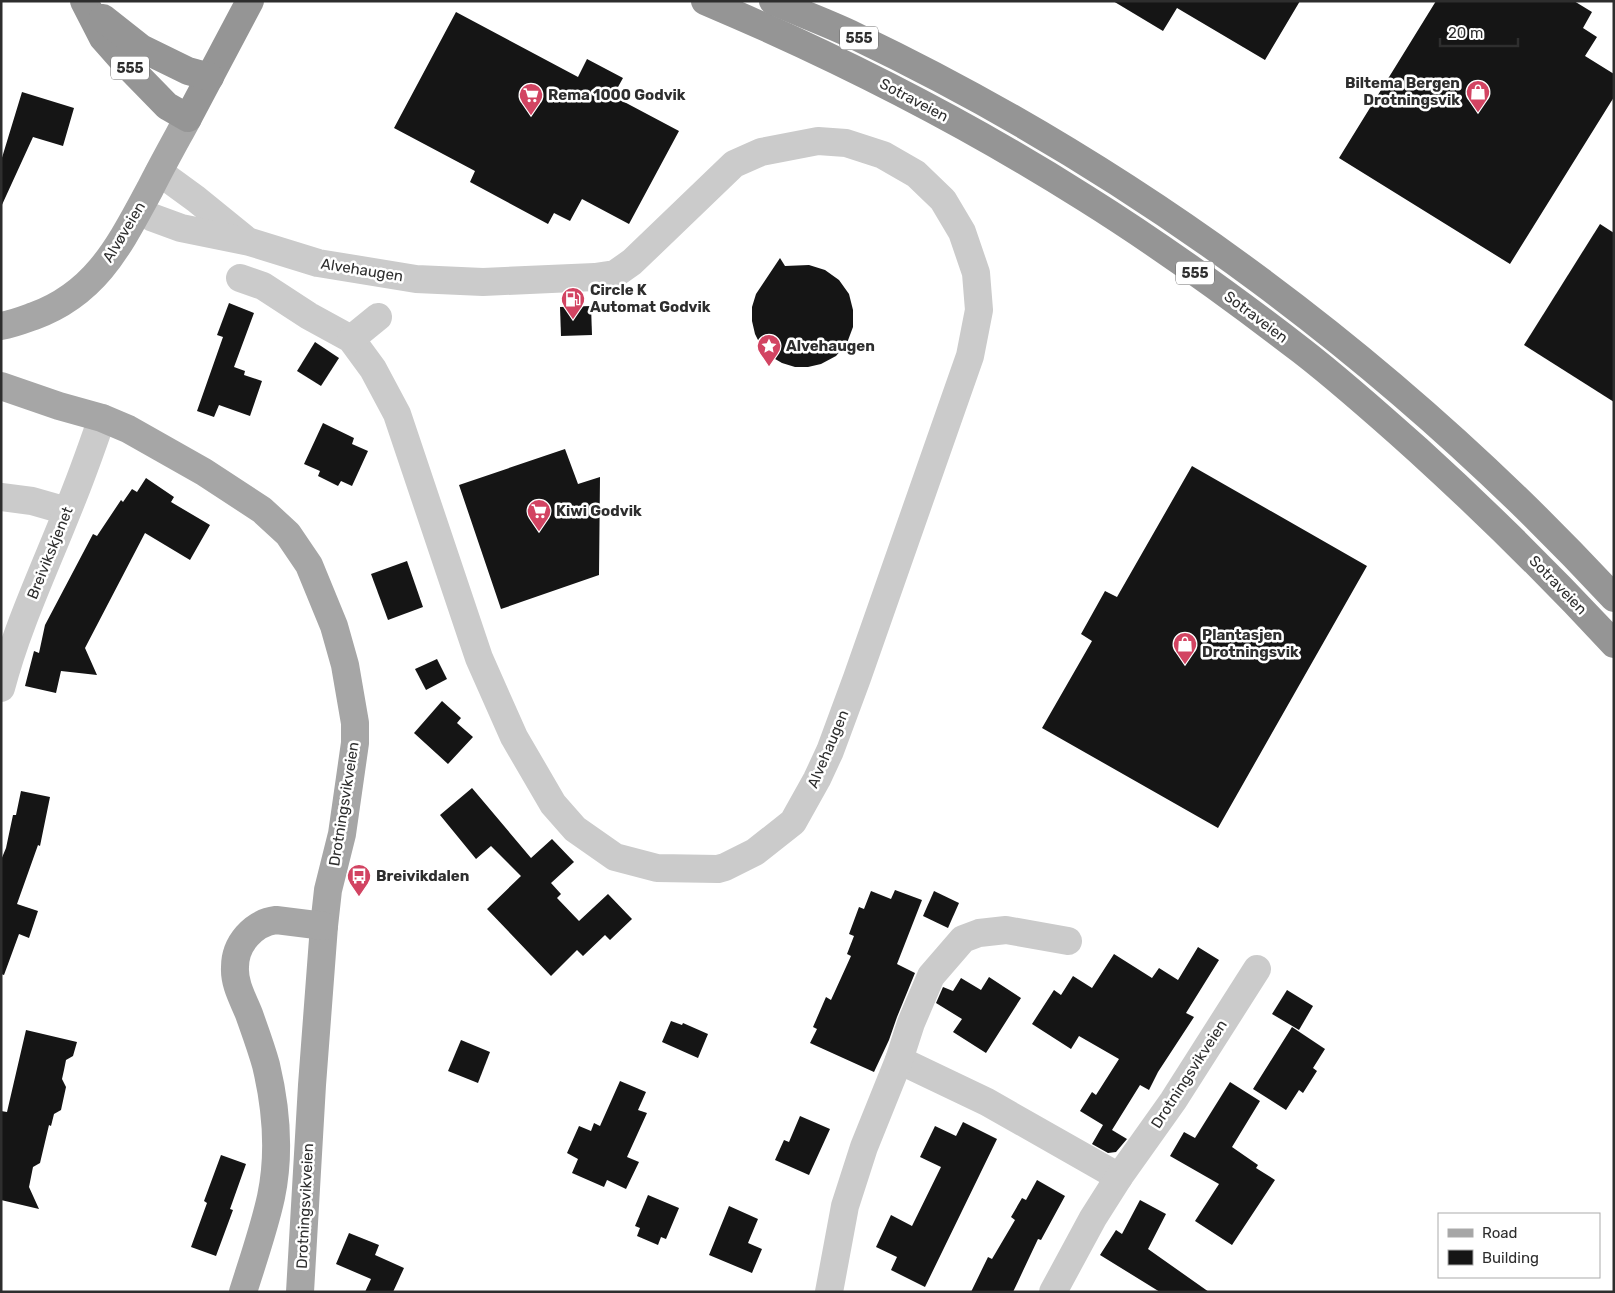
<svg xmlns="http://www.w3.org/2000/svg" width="1615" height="1293" font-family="Rubik,sans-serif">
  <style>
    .building { fill: #151515 }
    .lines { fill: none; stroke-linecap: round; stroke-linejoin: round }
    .minor { stroke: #cbcbcb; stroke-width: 28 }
    .major { stroke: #a6a6a6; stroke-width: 28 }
    .highway { stroke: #959595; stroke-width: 28 }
    .labels { text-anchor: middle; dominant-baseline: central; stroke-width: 5; stroke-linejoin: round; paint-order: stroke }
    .shield { fill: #fff; stroke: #6d6d6d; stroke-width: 1 }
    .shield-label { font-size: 14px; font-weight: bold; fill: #2e2e2e }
    .poi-label { font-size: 15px; font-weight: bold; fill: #2e2e2e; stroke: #fff; text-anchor: start }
    .street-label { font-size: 15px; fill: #2e2e2e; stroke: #fff }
  </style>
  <rect width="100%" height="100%" fill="#fff"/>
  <g class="building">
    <path d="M 1113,1 L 1300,1 L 1265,60 L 1177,8 L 1163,31 Z"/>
    <path d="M 1436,1 L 1574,1 L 1592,12 L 1583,28 L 1597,37 L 1585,56 L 1614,74 L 1614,97 L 1510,264 L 1339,158 Z"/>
    <path d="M 456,12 L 578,77 L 587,59 L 623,78 L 613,96 L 679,131 L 629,224 L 582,199 L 570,221 L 554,213 L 548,224 L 470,182 L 475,171 L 394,128 Z"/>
    <path d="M 22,92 L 74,108 L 63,146 L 33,137 L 1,207 L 1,161 Z"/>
    <path d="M 1600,224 L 1614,233 L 1614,402 L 1524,345 Z"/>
    <path d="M 780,258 L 785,266 L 809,265 L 825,270 L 839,280 L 849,294 L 853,310 L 853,327 L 847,343 L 836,356 L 821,364 L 808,367 L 795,367 L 782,363 L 770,356 L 761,346 L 755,334 L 752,321 L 752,307 L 756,294 Z"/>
    <path d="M 229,303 L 254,313 L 234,367 L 245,371 L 244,375 L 262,381 L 250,416 L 219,405 L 214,417 L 197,411 L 223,337 L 217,335 Z"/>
    <path d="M 591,306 L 592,335 L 561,336 L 560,307 Z"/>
    <path d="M 315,342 L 339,358 L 321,386 L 297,371 Z"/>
    <path d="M 323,423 L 354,438 L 352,444 L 368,451 L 352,486 L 341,481 L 338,486 L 318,476 L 320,471 L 304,464 Z"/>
    <path d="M 565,449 L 578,484 L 600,477 L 599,575 L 501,609 L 459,485 Z"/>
    <path d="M 1192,466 L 1367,566 L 1218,828 L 1042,728 L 1092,641 L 1081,634 L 1105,591 L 1117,597 Z"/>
    <path d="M 146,478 L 174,497 L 171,502 L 210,525 L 190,560 L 145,533 L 85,648 L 97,675 L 61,671 L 56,693 L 25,686 L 34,651 L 39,653 L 45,625 L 93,534 L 97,536 L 121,500 L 123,502 L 132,489 L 137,492 Z"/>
    <path d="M 407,561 L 423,607 L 388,620 L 371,574 Z"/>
    <path d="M 437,659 L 447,679 L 426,690 L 415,669 Z"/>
    <path d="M 442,701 L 461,718 L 457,723 L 473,737 L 448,764 L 414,733 Z"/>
    <path d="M 472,788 L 531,858 L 552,839 L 574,862 L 551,883 L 561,894 L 557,898 L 579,921 L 608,894 L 632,919 L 610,940 L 605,935 L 583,956 L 577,950 L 551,976 L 487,909 L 521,876 L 491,846 L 476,859 L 440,815 Z"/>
    <path d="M 21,791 L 50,797 L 40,846 L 38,845 L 17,904 L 38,911 L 29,938 L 19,934 L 4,975 L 1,974 L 1,860 L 6,848 L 13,815 L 16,815 Z"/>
    <path d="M 895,890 L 922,900 L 897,964 L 915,973 L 897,1017 L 889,1040 L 874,1072 L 810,1043 L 817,1029 L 813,1027 L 826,997 L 831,1000 L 851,956 L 847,954 L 854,936 L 849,934 L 859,907 L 864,909 L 871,891 L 891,899 Z"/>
    <path d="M 934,891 L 959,903 L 948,928 L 923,916 Z"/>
    <path d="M 1198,947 L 1219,960 L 1186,1013 L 1194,1017 L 1158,1072 L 1149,1090 L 1140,1085 L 1112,1130 L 1127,1139 L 1116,1152 L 1108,1153 L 1092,1144 L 1103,1125 L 1080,1111 L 1092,1092 L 1096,1095 L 1119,1059 L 1079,1036 L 1071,1049 L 1032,1024 L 1054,990 L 1061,995 L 1073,976 L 1092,988 L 1114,954 L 1152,978 L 1159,968 L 1178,980 Z"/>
    <path d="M 989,977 L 1021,998 L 986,1053 L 953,1032 L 962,1019 L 936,1003 L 943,987 L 953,991 L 961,978 L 981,990 Z"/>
    <path d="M 1287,990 L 1313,1006 L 1299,1030 L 1272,1014 Z"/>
    <path d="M 671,1021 L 682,1025 L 683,1023 L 708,1034 L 698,1058 L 662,1042 Z"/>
    <path d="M 1292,1027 L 1325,1049 L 1313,1068 L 1317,1071 L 1303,1093 L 1299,1090 L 1286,1110 L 1253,1089 Z"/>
    <path d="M 26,1030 L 77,1042 L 73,1056 L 66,1060 L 64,1070 L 62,1079 L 66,1087 L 61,1110 L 54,1114 L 51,1126 L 49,1125 L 40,1163 L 33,1167 L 29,1187 L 39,1209 L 1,1200 L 1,1111 L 7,1112 Z"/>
    <path d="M 461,1040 L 490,1052 L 478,1083 L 448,1071 Z"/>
    <path d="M 620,1081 L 646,1092 L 638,1110 L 647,1113 L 627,1157 L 639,1162 L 626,1189 L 607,1180 L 604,1187 L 572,1173 L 578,1159 L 567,1153 L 579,1126 L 591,1131 L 594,1123 L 600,1126 Z"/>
    <path d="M 1230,1082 L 1260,1101 L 1232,1147 L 1258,1165 L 1256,1168 L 1275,1180 L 1232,1245 L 1195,1221 L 1219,1184 L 1170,1156 L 1184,1132 L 1195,1138 Z"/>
    <path d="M 800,1116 L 830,1129 L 809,1175 L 775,1160 L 784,1140 L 789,1142 Z"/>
    <path d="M 963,1122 L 997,1139 L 925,1287 L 891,1270 L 897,1257 L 876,1247 L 891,1215 L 912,1226 L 941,1167 L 920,1157 L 935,1126 L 956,1136 Z"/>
    <path d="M 221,1155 L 246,1164 L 230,1209 L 233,1210 L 216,1256 L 191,1247 L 207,1203 L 204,1201 Z"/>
    <path d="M 1037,1180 L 1065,1196 L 1041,1240 L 1038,1239 L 1013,1292 L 971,1292 L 988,1257 L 992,1259 L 1015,1220 L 1011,1217 L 1022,1198 L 1026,1200 Z"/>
    <path d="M 648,1195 L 679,1208 L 666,1239 L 661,1237 L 658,1245 L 637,1236 L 640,1228 L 635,1226 Z"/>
    <path d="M 1140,1200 L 1166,1214 L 1148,1249 L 1209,1292 L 1160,1292 L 1100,1255 L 1116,1230 L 1122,1234 Z"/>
    <path d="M 729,1206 L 758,1219 L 748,1243 L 762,1249 L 752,1273 L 709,1255 Z"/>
    <path d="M 349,1233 L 379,1245 L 375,1255 L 404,1268 L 393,1292 L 365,1292 L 371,1279 L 336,1264 Z"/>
  </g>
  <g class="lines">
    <g class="minor">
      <path d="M 159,172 L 196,199 L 244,238"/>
      <path d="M 139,210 L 151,217 L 181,228 L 250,242 L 318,263 L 416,279 L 483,282 L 595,277 L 615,274 L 632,262 L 734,164 L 761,152 L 818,141 L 846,143 L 883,155 L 916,174 L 943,200 L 962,232 L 976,273 L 979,310 L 970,356 L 857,678 L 830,751 L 817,779 L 793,822 L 755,852 L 725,867 L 718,869 L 657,868 L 615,857 L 575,829 L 553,804 L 514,737 L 479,658 L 397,414 L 373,369 L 351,339 L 309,316 L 263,286 L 240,278"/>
      <path d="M 351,339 L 378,317"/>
      <path d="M 1,497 L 32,501 L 67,511"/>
      <path d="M 1,688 C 17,627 44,570 67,512 C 80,481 91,450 102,418"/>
      <path d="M 899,1060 L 987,1102 L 1119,1177"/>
      <path d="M 829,1292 L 845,1206 L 864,1147 L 899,1060 L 911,1023 L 931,976 L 963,939 L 979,933 L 1006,930 L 1068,941"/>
      <path d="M 1053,1292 L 1093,1218 L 1119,1177 L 1173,1101 L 1257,969"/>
    </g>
    <g class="major">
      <path d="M 1,326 C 13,324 23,320 34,316 C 97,293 120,244 150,189 C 162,165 175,142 188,118"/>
      <path d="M 1,386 L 59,406 L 102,418 L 128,429 L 204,472 L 262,510 L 288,534 L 309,565 L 334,626 L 345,665 L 355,723 L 355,743 L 342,834 L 328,890 L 324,926 L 312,1085 L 300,1292"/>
      <path d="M 243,1292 C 253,1260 264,1229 271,1197 C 280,1154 276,1107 266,1065 C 261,1047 255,1031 249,1014 C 243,999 234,984 235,967 C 235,944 253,923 276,920 L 324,926"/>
    </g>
    <g class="highway">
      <path d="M 84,1 L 103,38 L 126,64 L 167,106 L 188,118 L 250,1"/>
      <path d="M 705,1 C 837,57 965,122 1085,198 C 1160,245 1232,297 1302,351 C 1342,382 1380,416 1418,450 C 1486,512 1551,576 1614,644"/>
      <path d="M 773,1 C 800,13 828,23 855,36 C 1140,172 1399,366 1614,598"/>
      <path d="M 103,18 L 141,48 L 188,71 L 210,77"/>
    </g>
  </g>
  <defs>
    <g id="shop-pin" transform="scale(1.25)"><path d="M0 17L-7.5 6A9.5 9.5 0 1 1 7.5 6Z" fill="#d24462" stroke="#fff"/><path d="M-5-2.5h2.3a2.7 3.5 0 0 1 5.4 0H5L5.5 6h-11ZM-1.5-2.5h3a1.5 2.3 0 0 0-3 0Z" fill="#fff"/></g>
    <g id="supermarket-pin" transform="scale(1.25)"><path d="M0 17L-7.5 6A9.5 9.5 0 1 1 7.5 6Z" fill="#d24462" stroke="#fff"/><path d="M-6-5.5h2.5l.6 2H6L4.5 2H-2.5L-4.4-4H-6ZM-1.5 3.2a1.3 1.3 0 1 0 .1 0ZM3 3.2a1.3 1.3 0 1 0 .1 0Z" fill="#fff"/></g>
    <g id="fuel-pin" transform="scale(1.25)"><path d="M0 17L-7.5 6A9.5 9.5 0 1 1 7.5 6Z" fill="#d24462" stroke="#fff"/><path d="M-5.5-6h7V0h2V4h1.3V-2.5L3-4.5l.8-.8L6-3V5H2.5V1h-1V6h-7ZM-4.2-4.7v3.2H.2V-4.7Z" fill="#fff"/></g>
    <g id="sight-pin" transform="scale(1.25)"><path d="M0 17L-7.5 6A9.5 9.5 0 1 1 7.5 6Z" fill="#d24462" stroke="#fff"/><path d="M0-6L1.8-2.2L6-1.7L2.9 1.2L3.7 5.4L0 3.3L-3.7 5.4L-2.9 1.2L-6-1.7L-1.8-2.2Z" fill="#fff"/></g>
    <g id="bus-pin" transform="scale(1.25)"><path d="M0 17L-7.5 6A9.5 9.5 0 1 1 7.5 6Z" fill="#d24462" stroke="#fff"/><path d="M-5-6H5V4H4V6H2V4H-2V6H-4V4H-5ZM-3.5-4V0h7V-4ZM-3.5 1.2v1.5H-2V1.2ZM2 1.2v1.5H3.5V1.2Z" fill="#fff"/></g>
  </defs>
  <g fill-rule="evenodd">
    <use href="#shop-pin" x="1478" y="92"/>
    <use href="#supermarket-pin" x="531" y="95"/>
    <use href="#fuel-pin" x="573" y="299"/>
    <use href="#sight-pin" x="769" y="346"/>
    <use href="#supermarket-pin" x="539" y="511"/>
    <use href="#shop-pin" x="1185" y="644"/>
    <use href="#bus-pin" x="359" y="876"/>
  </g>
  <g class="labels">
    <g class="shield">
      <rect x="840" y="26.5" width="38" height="23" rx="4"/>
      <rect x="111" y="56.5" width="38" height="23" rx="4"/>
      <rect x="1176" y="261.5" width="38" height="23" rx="4"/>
    </g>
    <g class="shield-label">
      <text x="859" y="38">555</text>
      <text x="130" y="68">555</text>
      <text x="1195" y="273">555</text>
    </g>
    <g class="poi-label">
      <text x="1460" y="83" text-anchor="end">Biltema Bergen<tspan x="1460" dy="17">Drotningsvik</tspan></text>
      <text x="548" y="95">Rema 1000 Godvik</text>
      <text x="590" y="290">Circle K<tspan x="590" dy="17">Automat Godvik</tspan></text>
      <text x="786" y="346">Alvehaugen</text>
      <text x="556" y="511">Kiwi Godvik</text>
      <text x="1202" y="635">Plantasjen<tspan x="1202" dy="17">Drotningsvik</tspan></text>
      <text x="376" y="876">Breivikdalen</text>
    </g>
    <g class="street-label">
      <text transform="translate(914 100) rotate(28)">Sotraveien</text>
      <text transform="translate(124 232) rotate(-59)">Alvøveien</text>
      <text transform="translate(362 270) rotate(9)">Alvehaugen</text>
      <text transform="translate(1256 317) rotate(37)">Sotraveien</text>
      <text transform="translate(50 553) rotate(-68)">Breivikskjenet</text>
      <text transform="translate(1558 585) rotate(46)">Sotraveien</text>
      <text transform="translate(828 749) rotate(-67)">Alvehaugen</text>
      <text transform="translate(344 804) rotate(-81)">Drotningsvikveien</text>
      <text transform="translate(1189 1074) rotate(-57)">Drotningsvikveien</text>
      <text transform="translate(305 1206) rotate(-87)">Drotningsvikveien</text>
    </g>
  </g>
  <rect width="1615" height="1293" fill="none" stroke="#2e2e2e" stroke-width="5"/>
  <rect x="1438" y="1213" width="162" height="65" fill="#ffffff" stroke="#ababab"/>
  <rect x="1448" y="1229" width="25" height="8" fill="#a6a6a6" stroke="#ababab"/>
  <text x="1482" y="1238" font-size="15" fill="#2e2e2e">Road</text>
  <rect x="1448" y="1250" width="25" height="15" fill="#151515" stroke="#ababab"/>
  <text x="1482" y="1263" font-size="15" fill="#2e2e2e">Building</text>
  <path d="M1440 38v8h78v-8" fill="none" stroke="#2e2e2e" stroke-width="2.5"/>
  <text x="1448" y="38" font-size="15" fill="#2e2e2e" stroke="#ffffff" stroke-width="4" paint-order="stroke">20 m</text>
</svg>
